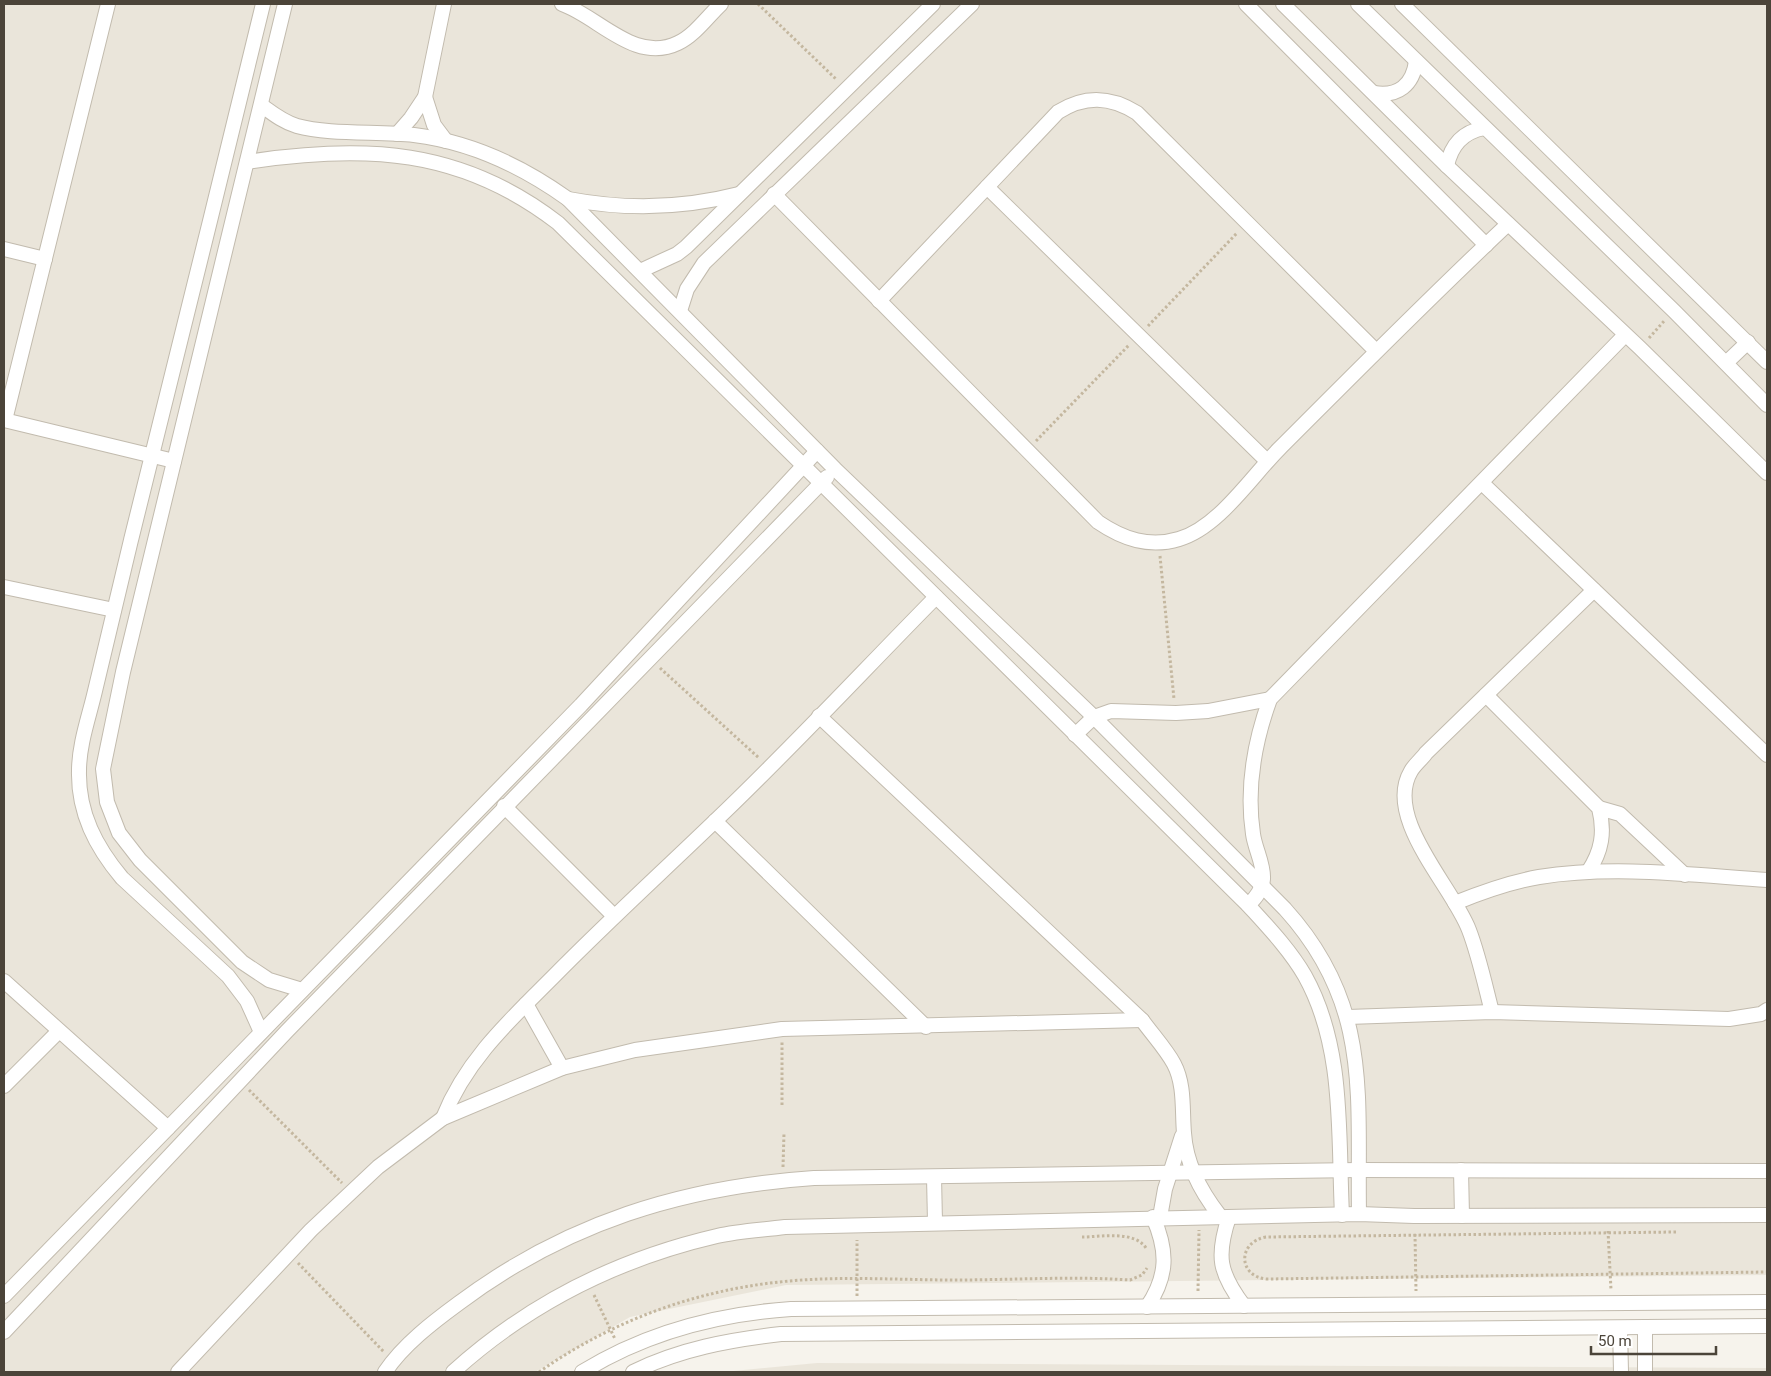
<svg xmlns="http://www.w3.org/2000/svg" width="1771" height="1376" font-family="Roboto,sans-serif">
  <style>
    .residential { fill: #eae5da }
    .lines { fill: none; stroke-linecap: round; stroke-linejoin: round }
    .minor-casing { stroke: #c2bbae; stroke-width: 16 }
    .path { stroke: #c4b79f; stroke-width: 3; stroke-dasharray: 2.5 2.5; stroke-linecap: butt }
    .minor { stroke: #fff; stroke-width: 14 }
  </style>
  <rect width="100%" height="100%" fill="#f6f3ec"/>
  <g class="residential">
    <path d="M 4,4 L 1767,4 L 1767,1275 L 786,1285 L 630,1317 L 535,1372 L 4,1372 Z"/>
    <path d="M 817,1363 L 1767,1368 L 1767,1372 L 723,1372 Z"/>
  </g>
  <g class="lines">
    <g class="minor-casing">
      <g id="minor">
        <path d="M 285,4 L 123,672 L 103,769 L 107,802 L 119,833 L 140,860 L 242,962 L 269,980 L 302,990"/>
        <path d="M 562,4 C 599,17 635,64 678,43 C 695,35 708,16 721,4"/>
        <path d="M 1246,4 L 1486,245"/>
        <path d="M 1283,4 L 1447,166 L 1640,348 L 1767,473"/>
        <path d="M 1358,4 L 1674,311 L 1767,405"/>
        <path d="M 1402,4 L 1767,362"/>
        <path d="M 1374,93 C 1398,97 1413,85 1416,61"/>
        <path d="M 425,97 L 434,125 L 446,141"/>
        <path d="M 261,105 C 272,113 283,122 297,126 C 329,135 379,131 414,135 C 471,142 522,166 568,199 L 835,469 L 1094,717 L 1285,909 C 1372,1005 1357,1095 1359,1214"/>
        <path d="M 397,134 L 411,118 L 425,97 L 444,4"/>
        <path d="M 247,162 C 364,144 461,148 558,223 L 1248,905 C 1268,927 1290,950 1305,976 C 1345,1048 1338,1135 1342,1215"/>
        <path d="M 1447,166 C 1451,145 1463,132 1484,128"/>
        <path d="M 987,187 L 1267,461"/>
        <path d="M 774,194 L 1098,522 C 1123,539 1149,548 1179,539 C 1218,528 1251,477 1279,449 C 1355,373 1430,297 1508,224"/>
        <path d="M 568,199 C 626,210 681,209 739,194"/>
        <path d="M 4,249 L 45,259"/>
        <path d="M 640,271 L 677,254 L 686,247 L 933,4"/>
        <path d="M 879,301 L 1058,112 C 1085,95 1110,96 1137,113 L 1376,351"/>
        <path d="M 680,311 L 687,289 L 704,263 L 972,4"/>
        <path d="M 1726,363 L 1748,342"/>
        <path d="M 4,420 L 174,461"/>
        <path d="M 5,420 L 108,4"/>
        <path d="M 1482,483 L 1767,755"/>
        <path d="M 4,587 L 114,610"/>
        <path d="M 1486,695 L 1599,808 C 1605,832 1602,851 1588,872"/>
        <path d="M 819,716 L 1142,1020 C 1152,1034 1166,1049 1174,1064 C 1185,1085 1182,1110 1184,1133 C 1186,1165 1201,1192 1220,1216"/>
        <path d="M 1075,735 L 1094,717 L 1111,711 L 1176,713 L 1208,711 L 1270,699"/>
        <path d="M 504,806 L 614,916"/>
        <path d="M 1599,808 L 1620,814 L 1685,875"/>
        <path d="M 715,821 L 926,1027"/>
        <path d="M 1455,903 C 1482,892 1510,882 1539,877 C 1614,865 1692,875 1767,880"/>
        <path d="M 1248,905 C 1256,898 1262,890 1263,879 C 1264,864 1255,849 1253,834 C 1246,787 1254,743 1270,699 L 1625,335"/>
        <path d="M 4,981 L 168,1128"/>
        <path d="M 526,1004 L 562,1068"/>
        <path d="M 1492,1012 C 1485,985 1479,956 1469,930 C 1453,887 1383,818 1411,771 C 1415,764 1422,759 1426,753 L 1594,590"/>
        <path d="M 1348,1017 L 1492,1012 L 1729,1019 L 1761,1014 L 1767,1010"/>
        <path d="M 261,1032 L 247,1001 L 228,976 L 122,878 C 96,847 78,813 79,771 C 79,744 89,717 95,691 C 107,640 119,590 131,540 C 175,361 220,183 263,4"/>
        <path d="M 4,1086 L 59,1031"/>
        <path d="M 443,1118 C 466,1060 510,1020 553,977 C 605,924 660,874 714,822 C 790,750 862,672 936,597"/>
        <path d="M 1461,1170 L 1462,1216"/>
        <path d="M 934,1177 L 935,1222"/>
        <path d="M 1160,1217 L 1165,1189 L 1182,1136"/>
        <path d="M 1229,1217 C 1216,1256 1219,1273 1244,1306"/>
        <path d="M 4,1296 L 581,705 L 817,451"/>
        <path d="M 1147,1307 C 1168,1276 1168,1251 1153,1217"/>
        <path d="M 1620,1328 L 1621,1372"/>
        <path d="M 1645,1328 L 1645,1372"/>
        <path d="M 4,1332 L 287,1031 L 827,477"/>
        <path d="M 178,1372 L 311,1230 L 378,1167 L 443,1118 L 562,1068 L 635,1050 L 782,1029 L 1142,1020"/>
        <path d="M 385,1372 C 403,1345 433,1322 459,1303 C 566,1223 682,1187 814,1178 L 1358,1170 L 1767,1171"/>
        <path d="M 453,1372 C 528,1304 618,1259 717,1236 C 739,1231 762,1230 785,1227 L 1359,1214 L 1414,1216 L 1767,1215"/>
        <path d="M 582,1372 C 647,1332 716,1314 791,1309 L 1767,1302"/>
        <path d="M 633,1372 C 680,1349 729,1340 781,1334 L 1767,1326"/>
      </g>
    </g>
    <g class="path">
      <path d="M 758,4 L 837,80"/>
      <path d="M 1148,326 L 1237,233"/>
      <path d="M 1649,338 L 1665,320"/>
      <path d="M 1036,441 L 1129,345"/>
      <path d="M 1160,556 L 1174,699"/>
      <path d="M 660,668 L 759,758"/>
      <path d="M 249,1090 L 342,1183"/>
      <path d="M 782,1105 L 782,1042"/>
      <path d="M 783,1167 L 784,1133"/>
      <path d="M 1608,1231 L 1611,1290"/>
      <path d="M 1676,1232 L 1266,1237 C 1237,1242 1238,1277 1267,1279 L 1767,1272"/>
      <path d="M 1415,1234 L 1416,1291"/>
      <path d="M 1082,1237 C 1101,1237 1134,1230 1146,1248"/>
      <path d="M 298,1263 L 384,1352"/>
      <path d="M 1198,1291 L 1199,1230"/>
      <path d="M 594,1295 L 615,1339"/>
      <path d="M 857,1296 L 857,1240"/>
      <path d="M 539,1372 C 613,1320 699,1289 789,1281 C 844,1276 900,1280 955,1280 C 1013,1280 1072,1276 1130,1280 L 1142,1275 L 1147,1268"/>
    </g>
    <use href="#minor" class="minor"/>
  </g>
  <rect width="1771" height="1376" fill="none" stroke="#4b4439" stroke-width="10"/>
  <path d="M1591 1346v8h125v-8" fill="none" stroke="#4b4439" stroke-width="2.5"/>
  <text x="1598" y="1346" font-size="15" fill="#4b4439" stroke="#ffffff" stroke-width="4" paint-order="stroke">50 m</text>
</svg>
